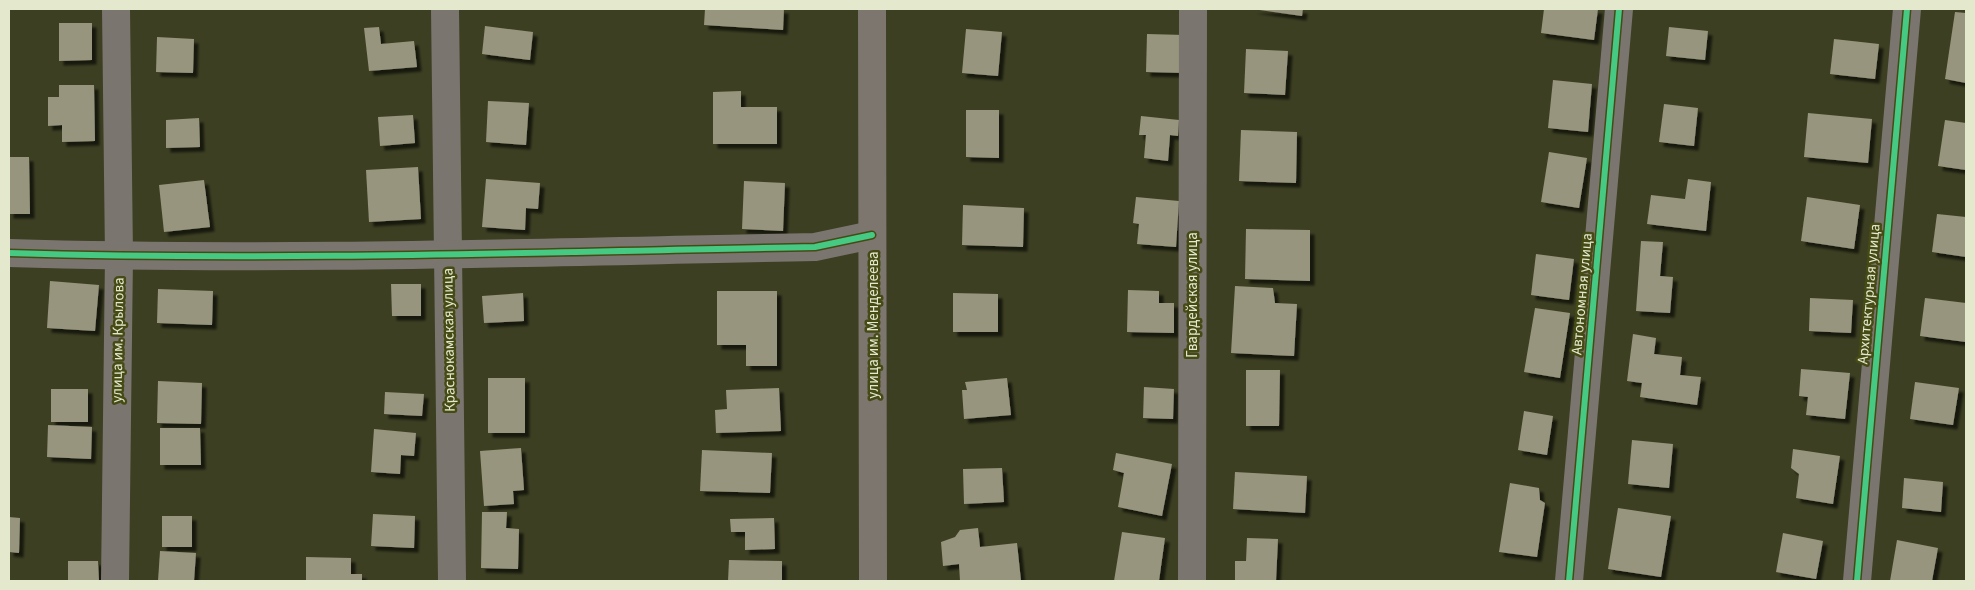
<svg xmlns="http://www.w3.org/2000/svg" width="1975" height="590" font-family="'Source Sans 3',sans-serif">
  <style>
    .building { fill: #97957d; filter: url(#shadow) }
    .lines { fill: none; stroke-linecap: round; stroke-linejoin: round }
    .street { stroke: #7b756f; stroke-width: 28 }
    .secondary { stroke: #7c766e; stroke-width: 28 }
    .cycleway-casing { stroke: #464b16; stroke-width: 9 }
    .cycleway { stroke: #46c982; stroke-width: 6 }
    .labels { text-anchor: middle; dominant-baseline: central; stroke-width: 5; stroke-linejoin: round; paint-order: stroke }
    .street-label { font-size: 15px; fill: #e4e9cd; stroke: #464b16 }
  </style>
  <defs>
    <filter id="shadow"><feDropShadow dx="4.5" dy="4.5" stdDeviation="1" flood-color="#0009"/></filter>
  </defs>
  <rect width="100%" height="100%" fill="#3c3f22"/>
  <g class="building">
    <path d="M 705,9 L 784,9 L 783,30 L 704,25 Z"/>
    <path d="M 1252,9 L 1303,9 L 1302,16 Z"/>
    <path d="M 1544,9 L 1598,9 L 1594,40 L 1541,33 Z"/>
    <path d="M 1955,12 L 1966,13 L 1966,83 L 1945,79 Z"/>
    <path d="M 59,23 L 92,23 L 92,60 L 59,61 Z"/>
    <path d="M 485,26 L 533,32 L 530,60 L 482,54 Z"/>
    <path d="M 379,27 L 381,44 L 414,41 L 417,67 L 369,71 L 364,28 Z"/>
    <path d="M 1669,27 L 1708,31 L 1705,60 L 1666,56 Z"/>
    <path d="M 966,29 L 1002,32 L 998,76 L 962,73 Z"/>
    <path d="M 1147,34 L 1185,35 L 1184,73 L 1146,72 Z"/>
    <path d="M 157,37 L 194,39 L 193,73 L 156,72 Z"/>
    <path d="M 1834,39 L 1879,44 L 1875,79 L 1830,74 Z"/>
    <path d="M 1246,49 L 1288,51 L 1285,95 L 1244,93 Z"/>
    <path d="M 1553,80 L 1592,84 L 1588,132 L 1548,128 Z"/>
    <path d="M 59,85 L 94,85 L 95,141 L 62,142 L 62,125 L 48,126 L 48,97 L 59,97 Z"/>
    <path d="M 741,91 L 741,107 L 777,107 L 777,144 L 713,144 L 713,92 Z"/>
    <path d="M 488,101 L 529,103 L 526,145 L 486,142 Z"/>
    <path d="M 1664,104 L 1698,108 L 1694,146 L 1659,142 Z"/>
    <path d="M 966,110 L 999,110 L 999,158 L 966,157 Z"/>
    <path d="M 1808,113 L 1872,119 L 1868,163 L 1804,157 Z"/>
    <path d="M 413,115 L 415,143 L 380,146 L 378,117 Z"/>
    <path d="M 1141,116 L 1179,120 L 1178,136 L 1170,135 L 1168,161 L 1144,158 L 1146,135 L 1139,135 Z"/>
    <path d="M 199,118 L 200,147 L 166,148 L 166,120 Z"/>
    <path d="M 1945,120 L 1966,123 L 1966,170 L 1938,166 Z"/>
    <path d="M 1241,130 L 1297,132 L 1296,183 L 1239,181 Z"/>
    <path d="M 1549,152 L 1587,158 L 1579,208 L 1541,202 Z"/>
    <path d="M 9,157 L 29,157 L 30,214 L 9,214 Z"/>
    <path d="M 418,167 L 421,219 L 369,222 L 366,170 Z"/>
    <path d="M 486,179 L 540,183 L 538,209 L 526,208 L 525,230 L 482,227 Z"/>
    <path d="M 1688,179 L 1711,182 L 1706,231 L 1647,224 L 1651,195 L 1685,199 Z"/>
    <path d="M 204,180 L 210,227 L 164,232 L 159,185 Z"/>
    <path d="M 744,181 L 785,183 L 783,231 L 742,229 Z"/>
    <path d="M 1136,197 L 1179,201 L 1176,247 L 1137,244 L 1139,224 L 1133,223 Z"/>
    <path d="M 1807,197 L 1860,205 L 1854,249 L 1801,241 Z"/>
    <path d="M 963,205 L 1024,208 L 1023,247 L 962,245 Z"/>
    <path d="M 1937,214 L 1966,217 L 1966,257 L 1932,252 Z"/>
    <path d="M 1246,229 L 1310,230 L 1310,281 L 1245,279 Z"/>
    <path d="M 1641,241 L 1663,242 L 1660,276 L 1673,277 L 1670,313 L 1636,311 Z"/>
    <path d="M 1536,254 L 1574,259 L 1569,300 L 1531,295 Z"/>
    <path d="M 50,281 L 99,285 L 95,331 L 47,328 Z"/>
    <path d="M 391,284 L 421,284 L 421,316 L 392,316 Z"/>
    <path d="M 1235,286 L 1273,288 L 1275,303 L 1297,304 L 1294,356 L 1231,353 Z"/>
    <path d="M 158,289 L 213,291 L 212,325 L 157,323 Z"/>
    <path d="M 1128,290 L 1159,291 L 1159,303 L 1174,303 L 1174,333 L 1127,332 Z"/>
    <path d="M 717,291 L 777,291 L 777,366 L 746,366 L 746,345 L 717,345 Z"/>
    <path d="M 523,293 L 524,321 L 484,323 L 482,296 Z"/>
    <path d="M 953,293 L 998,294 L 998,332 L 953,332 Z"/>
    <path d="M 1810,298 L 1853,300 L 1851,333 L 1809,331 Z"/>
    <path d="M 1925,298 L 1966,303 L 1966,342 L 1920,336 Z"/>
    <path d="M 1535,308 L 1570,313 L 1560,378 L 1524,372 Z"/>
    <path d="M 1633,334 L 1656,338 L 1654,354 L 1682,357 L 1680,375 L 1701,377 L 1697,405 L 1640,397 L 1642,383 L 1627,381 Z"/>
    <path d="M 1801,369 L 1850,373 L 1845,419 L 1806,415 L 1808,397 L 1799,396 Z"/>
    <path d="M 1246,370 L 1280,370 L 1279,426 L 1246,426 Z"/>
    <rect x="488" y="378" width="37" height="55"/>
    <path d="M 1007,378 L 1011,415 L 964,419 L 962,390 L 967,390 L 965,382 Z"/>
    <path d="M 158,381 L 202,383 L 201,424 L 157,423 Z"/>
    <path d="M 1915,382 L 1959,388 L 1953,425 L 1910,419 Z"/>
    <path d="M 1144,387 L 1174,389 L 1173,419 L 1143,418 Z"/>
    <path d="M 779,388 L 781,431 L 716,433 L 715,410 L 727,409 L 726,390 Z"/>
    <rect x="51" y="389" width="37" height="33"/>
    <path d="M 385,392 L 424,394 L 422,416 L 384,414 Z"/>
    <path d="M 1524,411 L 1553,416 L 1547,455 L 1518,450 Z"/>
    <path d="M 48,425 L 92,427 L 91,459 L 47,457 Z"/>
    <path d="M 160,428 L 200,428 L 201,465 L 160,465 Z"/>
    <path d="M 374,429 L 416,433 L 414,456 L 401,455 L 400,474 L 371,472 Z"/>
    <path d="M 1632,440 L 1673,444 L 1669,488 L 1628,484 Z"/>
    <path d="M 521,448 L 524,490 L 513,491 L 514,504 L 484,506 L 480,451 Z"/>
    <path d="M 1793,449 L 1840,456 L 1833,504 L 1796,498 L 1799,474 L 1791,468 Z"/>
    <path d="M 702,450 L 772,453 L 770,493 L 700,491 Z"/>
    <path d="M 1116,453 L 1172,464 L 1162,516 L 1118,507 L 1124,473 L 1113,470 Z"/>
    <path d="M 1002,468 L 1004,502 L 964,504 L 963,469 Z"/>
    <path d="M 1235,472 L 1307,476 L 1305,513 L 1233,509 Z"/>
    <path d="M 1904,478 L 1943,482 L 1941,512 L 1902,508 Z"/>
    <path d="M 1510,483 L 1539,488 L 1540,500 L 1545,503 L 1537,557 L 1499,552 Z"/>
    <path d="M 1618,508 L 1671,516 L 1661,577 L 1608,569 Z"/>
    <path d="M 482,512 L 507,512 L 506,528 L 519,529 L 518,569 L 481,568 Z"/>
    <path d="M 373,514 L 415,516 L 414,548 L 371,546 Z"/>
    <rect x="162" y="516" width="30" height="31"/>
    <path d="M 9,517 L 20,518 L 19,553 L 9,552 Z"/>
    <path d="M 774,518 L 775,549 L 745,550 L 745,532 L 731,532 L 730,519 Z"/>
    <path d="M 978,528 L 980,547 L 1017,543 L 1021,581 L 960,581 L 959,564 L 943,566 L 941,542 L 955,537 L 960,530 Z"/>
    <path d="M 1122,532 L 1165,538 L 1159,581 L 1114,581 Z"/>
    <path d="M 1783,533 L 1823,541 L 1816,579 L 1776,572 Z"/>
    <path d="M 1247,538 L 1278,539 L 1276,581 L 1235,581 L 1235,561 L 1246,561 Z"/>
    <path d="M 1897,540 L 1938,548 L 1932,581 L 1890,581 Z"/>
    <path d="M 160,551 L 196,553 L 194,581 L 158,581 Z"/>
    <path d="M 306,557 L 351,558 L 351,574 L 362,574 L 362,581 L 306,581 Z"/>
    <path d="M 729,560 L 782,561 L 782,581 L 728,581 Z"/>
    <path d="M 68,561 L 98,561 L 99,581 L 68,581 Z"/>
  </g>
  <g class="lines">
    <g class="street">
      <path d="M 445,9 L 452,581"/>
      <path d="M 9,253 C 277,261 546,252 815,247 L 872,235"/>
      <path d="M 115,581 L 119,256 L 116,9"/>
      <path d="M 1192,581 L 1193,9"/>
      <path d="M 1569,581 L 1619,9"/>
      <path d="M 1857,581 L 1907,9"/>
    </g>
    <path class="secondary" d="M 872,9 L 873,581"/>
    <g class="cycleway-casing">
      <g id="cycleway">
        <path d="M 9,253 C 277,261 546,252 815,247 L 872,235"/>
        <path d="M 1569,581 L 1619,9"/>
        <path d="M 1857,581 L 1907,9"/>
      </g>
    </g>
    <use href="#cycleway" class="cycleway"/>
  </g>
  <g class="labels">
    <g class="street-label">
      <text transform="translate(1582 294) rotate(-85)">Автономная улица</text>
      <text transform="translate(1869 294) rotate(-85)">Архитектурная улица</text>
      <text transform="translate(1192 295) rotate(-90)">Гвардейская улица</text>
      <text transform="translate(873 325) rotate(-90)">улица им. Менделеева</text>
      <text transform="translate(118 340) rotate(-89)">улица им. Крылова</text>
      <text transform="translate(449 340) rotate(-91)">Краснокамская улица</text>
    </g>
  </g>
  <rect width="1975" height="590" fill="none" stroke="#e4e9cd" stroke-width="20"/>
</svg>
